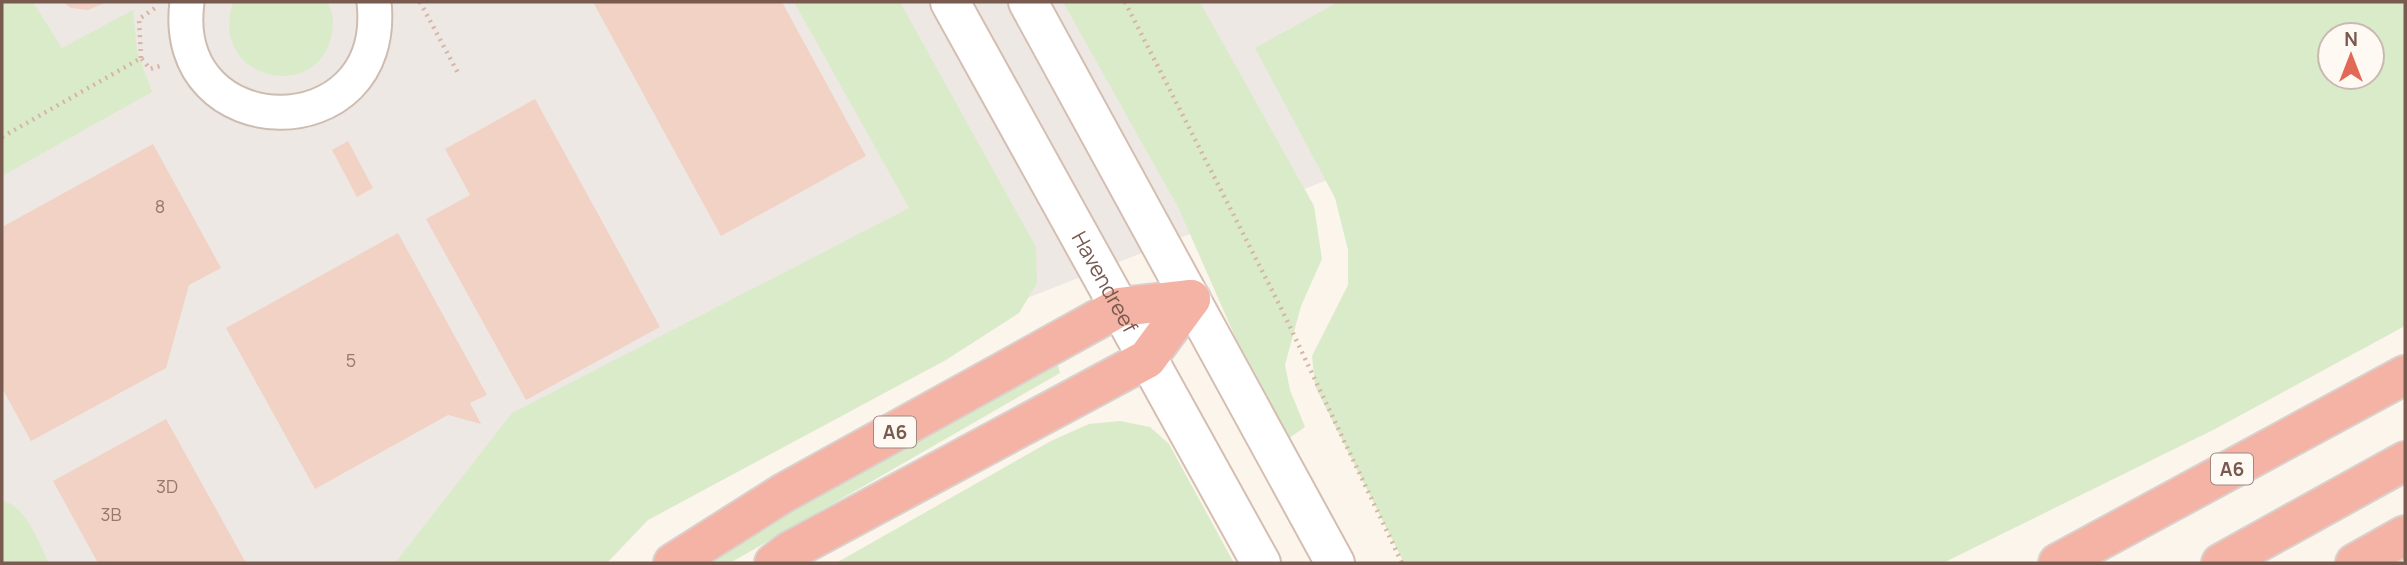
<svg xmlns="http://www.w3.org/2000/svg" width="2407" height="565" font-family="Manrope,sans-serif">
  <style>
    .industrial { fill: #eee8e4 }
    .green { fill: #daebca; fill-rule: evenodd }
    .building { fill: #f1d2c4 }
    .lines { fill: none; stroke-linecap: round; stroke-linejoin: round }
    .street-casing { stroke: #cfbcb0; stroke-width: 37 }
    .secondary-casing { stroke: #d5beb1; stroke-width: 42 }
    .highway-casing { stroke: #d9d1cd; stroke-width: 42 }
    .path { stroke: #d7b5a6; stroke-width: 4.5; stroke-dasharray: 2 5; stroke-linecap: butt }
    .street { stroke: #fff; stroke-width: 33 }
    .secondary { stroke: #fff; stroke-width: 38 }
    .highway { stroke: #f4b3a5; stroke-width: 38 }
    .labels { text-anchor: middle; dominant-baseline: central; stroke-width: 6; stroke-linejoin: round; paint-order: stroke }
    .number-label { font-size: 18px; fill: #96786c }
    .shield { fill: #fff9f3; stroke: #a08a80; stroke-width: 2 }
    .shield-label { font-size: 19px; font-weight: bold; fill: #785a4e }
    .street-label { font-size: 21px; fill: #785a4e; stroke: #fff9f3 }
  </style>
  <rect width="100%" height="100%" fill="#fcf5ec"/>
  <path class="industrial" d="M 2,2 L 1779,2 L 606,464 L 542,563 L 2,563 Z"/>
  <g class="green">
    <path d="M 2,2 L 33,2 L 62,48 L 133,10 L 137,51 L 152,92 L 2,176 Z"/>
    <path d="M 233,2 L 327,2 C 333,11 334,22 332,33 C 320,105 207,81 233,2 Z"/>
    <path d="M 794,2 L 900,2 L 1036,247 L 1037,283 L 1019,313 L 946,360 L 648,520 L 607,563 L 395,563 L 512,413 L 909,208 Z"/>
    <path d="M 1063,2 L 1200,2 L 1314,206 L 1322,259 L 1301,306 L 1285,365 L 1290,390 L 1305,427 L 1285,441 L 1265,405 L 1179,209 Z"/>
    <path d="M 1338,2 L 2405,2 L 2405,326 L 2215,429 L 1943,563 L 1404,563 L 1315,386 L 1312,356 L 1348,285 L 1348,250 L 1335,198 L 1255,48 ZM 2330,35 L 2372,35 L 2372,77 L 2330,77 Z"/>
    <path d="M 1057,362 L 1060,373 L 730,563 L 712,563 L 800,503 Z"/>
    <path d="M 1120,421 L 1150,427 L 1169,444 L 1234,563 L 836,563 L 1051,441 L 1089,424 Z"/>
    <path d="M 2,501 C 26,504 39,544 49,563 L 2,563 Z"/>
  </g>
  <g class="building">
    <path d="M 63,2 L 107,2 L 88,10 L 71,8 Z"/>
    <path d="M 593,2 L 782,2 L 866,156 L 721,236 Z"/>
    <path d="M 535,99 L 660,327 L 526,400 L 426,219 L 470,195 L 445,149 Z"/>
    <path d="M 348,141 L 373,188 L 357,197 L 332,150 Z"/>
    <path d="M 153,144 L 221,268 L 189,285 L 166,368 L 31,441 L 2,388 L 2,227 Z"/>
    <path d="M 398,233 L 487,395 L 470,403 L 481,424 L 448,415 L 315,489 L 226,328 Z"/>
    <path d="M 166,419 L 246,563 L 98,563 L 53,481 Z"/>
  </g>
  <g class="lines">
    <g class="street-casing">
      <path id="street" d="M 187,2 C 168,147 390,151 374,2"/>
    </g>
    <g class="secondary-casing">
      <g id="secondary">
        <path id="s1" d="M 950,2 L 1261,563"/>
        <path d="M 1028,2 L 1335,563"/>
      </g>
    </g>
    <g class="highway-casing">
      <g id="highway">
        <path d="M 673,563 L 782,494 L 1120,307 L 1191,299"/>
        <path d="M 774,563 L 790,551 L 1147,359 L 1191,299"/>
        <path d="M 2058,563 L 2405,375"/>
        <path d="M 2221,563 L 2405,461"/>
        <path d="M 2355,563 L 2405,535"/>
      </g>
    </g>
    <g class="path">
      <path d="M 420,2 L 458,73"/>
      <path d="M 1125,2 L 1282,310 L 1402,563"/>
      <path d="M 141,58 L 139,19 L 155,8"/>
      <path d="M 2,137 L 141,58 L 150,69 L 160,66"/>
    </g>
    <use href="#street" class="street"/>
    <use href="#secondary" class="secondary"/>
    <use href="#highway" class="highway"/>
  </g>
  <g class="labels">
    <g class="number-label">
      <text x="160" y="206">8</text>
      <text x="351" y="360">5</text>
      <text x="167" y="486">3D</text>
      <text x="111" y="514">3B</text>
    </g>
    <g class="shield">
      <rect x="874" y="416.5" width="42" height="31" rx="5"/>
      <rect x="2211" y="453.5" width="42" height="31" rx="5"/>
    </g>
    <g class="shield-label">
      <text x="895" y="432">A6</text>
      <text x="2232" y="469">A6</text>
    </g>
    <g class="street-label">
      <text stroke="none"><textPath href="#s1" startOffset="320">Havendreef</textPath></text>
    </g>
  </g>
  <rect width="2407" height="565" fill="none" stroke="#785a4e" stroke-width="7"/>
  <g transform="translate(2351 56)"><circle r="33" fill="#fff9f3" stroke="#c9b9b1" stroke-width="2"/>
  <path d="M0-5L12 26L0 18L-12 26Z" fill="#e26955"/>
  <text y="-10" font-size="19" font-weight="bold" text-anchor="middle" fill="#785a4e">N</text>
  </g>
</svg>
